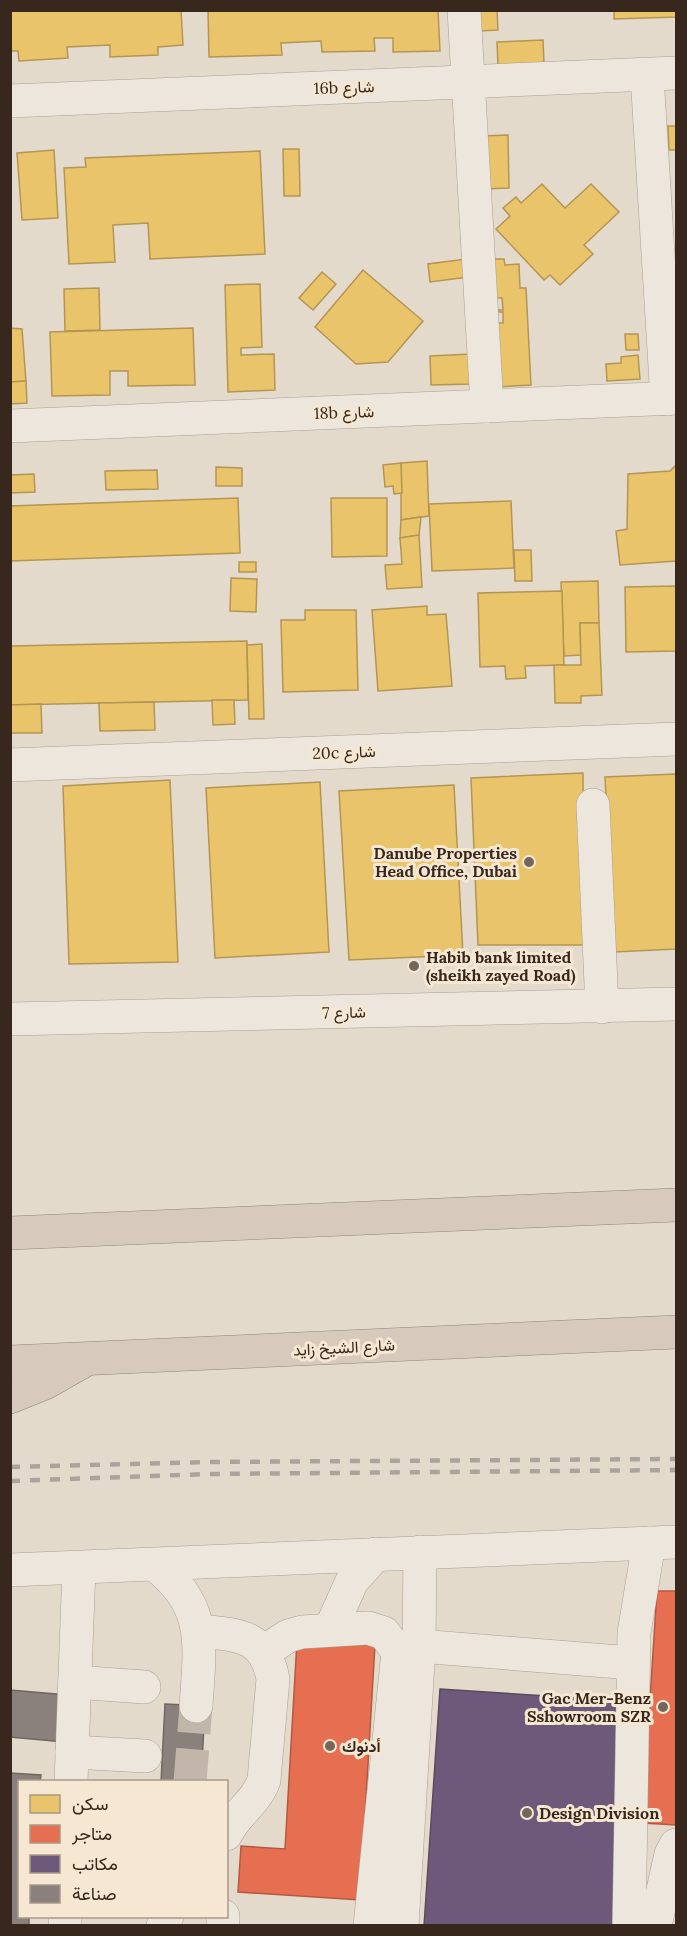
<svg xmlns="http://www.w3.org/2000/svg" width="687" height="1936" font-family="Lora,Vazirmatn,serif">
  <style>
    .homes { fill: #e9c46a; stroke: #b49553; stroke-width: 1.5; fill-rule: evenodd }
    .shops { fill: #e76f51; stroke: #b25941; stroke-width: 1.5 }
    .offices { fill: #6d597a; stroke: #5d4a5e; stroke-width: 1.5 }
    .industry { fill: #8a817c; stroke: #716660; stroke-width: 1.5 }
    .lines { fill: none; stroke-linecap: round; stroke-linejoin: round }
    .minor-tunnel { stroke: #c1b6a9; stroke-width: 33; stroke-dasharray: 33 16; stroke-linecap: butt }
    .minor-casing { stroke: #a99f95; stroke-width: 34 }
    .highway-casing { stroke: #8e857c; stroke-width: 34 }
    .minor { stroke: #ece6dd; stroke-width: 33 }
    .highway { stroke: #d7cabc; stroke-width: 33 }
    .rail { stroke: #aba49d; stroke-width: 4.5; stroke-dasharray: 10 10; stroke-linecap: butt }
    .poi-dot { fill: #74665a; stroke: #f5e7d1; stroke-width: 2 }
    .labels { text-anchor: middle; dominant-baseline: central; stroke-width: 6; stroke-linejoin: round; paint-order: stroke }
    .street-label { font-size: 16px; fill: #37271d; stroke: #f5e7d1 }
    .poi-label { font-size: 16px; font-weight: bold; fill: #37271d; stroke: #f5e7d1; text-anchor: start }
  </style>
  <rect width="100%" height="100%" fill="#e4dacc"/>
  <g class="homes">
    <path d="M 10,10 L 181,10 L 183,45 L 158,47 L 158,55 L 110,57 L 110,45 L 67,47 L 68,58 L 19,61 L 18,51 L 10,51 Z"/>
    <path d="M 208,10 L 438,10 L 440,51 L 393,52 L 393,38 L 374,38 L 375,51 L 322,52 L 321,41 L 281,43 L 282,55 L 209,57 Z"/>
    <path d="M 478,10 L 497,10 L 498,30 L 479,31 Z"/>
    <path d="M 614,10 L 676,10 L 676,17 L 614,19 Z"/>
    <path d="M 543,40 L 544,63 L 498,66 L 497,42 Z"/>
    <path d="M 668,126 L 676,126 L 676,150 L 669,150 Z"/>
    <path d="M 508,135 L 509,188 L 483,189 L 481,136 Z"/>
    <path d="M 283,149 L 299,149 L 300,196 L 284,196 Z"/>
    <path d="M 54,150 L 58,218 L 22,220 L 17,153 Z"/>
    <path d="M 260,151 L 265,254 L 150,259 L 148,223 L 113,225 L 115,262 L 69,264 L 64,168 L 86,167 L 85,158 Z"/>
    <path d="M 542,184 L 565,208 L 591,184 L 619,212 L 584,245 L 593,254 L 560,285 L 550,275 L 544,280 L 496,229 L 510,216 L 503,208 L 516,197 L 521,203 Z"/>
    <path d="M 466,259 L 468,277 L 430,282 L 428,264 Z"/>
    <path d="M 488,259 L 504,259 L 505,265 L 519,264 L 520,288 L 526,288 L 531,385 L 495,387 ZM 491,298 L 502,298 L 503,310 L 492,310 ZM 492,312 L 503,312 L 503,323 L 492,323 Z"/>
    <path d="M 363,270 L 423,321 L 388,362 L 356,364 L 315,327 Z"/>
    <path d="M 322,272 L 336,284 L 313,310 L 299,298 Z"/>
    <path d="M 260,284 L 262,347 L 241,348 L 241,355 L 274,354 L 275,390 L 228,392 L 225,285 Z"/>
    <path d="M 99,288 L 100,330 L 65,331 L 64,289 Z"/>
    <path d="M 10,328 L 22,329 L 26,381 L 10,382 Z"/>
    <path d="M 193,328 L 195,385 L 128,386 L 128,371 L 110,371 L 110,395 L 52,396 L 50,332 Z"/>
    <path d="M 625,334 L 638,334 L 639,350 L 626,350 Z"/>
    <path d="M 471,354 L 472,384 L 431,385 L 430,356 Z"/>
    <path d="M 638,355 L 640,379 L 607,381 L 606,364 L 621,363 L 621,357 Z"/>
    <path d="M 26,381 L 27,403 L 10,404 L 10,382 Z"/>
    <path d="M 427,461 L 429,516 L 401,520 L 401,463 Z"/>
    <path d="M 401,463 L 402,493 L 394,494 L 393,486 L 385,487 L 383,465 Z"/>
    <path d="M 676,465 L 676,561 L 620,565 L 616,531 L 627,529 L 628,474 L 670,471 Z"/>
    <path d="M 216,467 L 242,468 L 242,486 L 216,486 Z"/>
    <path d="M 157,470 L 158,489 L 106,490 L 105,471 Z"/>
    <path d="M 34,474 L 35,492 L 10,493 L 10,475 Z"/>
    <path d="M 238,498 L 240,553 L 10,561 L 10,506 Z"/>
    <path d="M 331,498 L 387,498 L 387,556 L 332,557 Z"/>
    <path d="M 511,501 L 514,568 L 432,571 L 429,504 Z"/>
    <path d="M 421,517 L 419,535 L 400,538 L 401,520 Z"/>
    <path d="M 419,535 L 422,587 L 387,589 L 385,565 L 402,564 L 400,538 Z"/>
    <path d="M 514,550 L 531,550 L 532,581 L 515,581 Z"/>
    <rect x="239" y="562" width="17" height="10"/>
    <path d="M 231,578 L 257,579 L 256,612 L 230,611 Z"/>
    <path d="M 598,581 L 599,623 L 580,623 L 581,655 L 564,656 L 561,582 Z"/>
    <path d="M 676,586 L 676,651 L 626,652 L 625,587 Z"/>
    <path d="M 562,591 L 564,665 L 525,666 L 526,678 L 506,679 L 505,666 L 480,667 L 478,593 Z"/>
    <path d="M 427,606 L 427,615 L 446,614 L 452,686 L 378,691 L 372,610 Z"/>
    <path d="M 305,610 L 356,610 L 358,690 L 283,692 L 281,620 L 305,620 Z"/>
    <path d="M 580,623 L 599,623 L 602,695 L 581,696 L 581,703 L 555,703 L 554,665 L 581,665 Z"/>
    <path d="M 247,641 L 248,700 L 10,705 L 10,646 Z"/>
    <path d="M 262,644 L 264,719 L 249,719 L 247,645 Z"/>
    <path d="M 212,700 L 234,700 L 235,724 L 213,725 Z"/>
    <path d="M 154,702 L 155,730 L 100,731 L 99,703 Z"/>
    <path d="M 41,704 L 42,733 L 10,733 L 10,705 Z"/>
    <path d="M 583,773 L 584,945 L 478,945 L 471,778 Z"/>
    <path d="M 676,774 L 676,949 L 614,952 L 605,777 Z"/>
    <path d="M 170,780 L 178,962 L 69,964 L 63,786 Z"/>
    <path d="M 320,782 L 329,952 L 215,958 L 206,788 Z"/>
    <path d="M 454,785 L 463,955 L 349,960 L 339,791 Z"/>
  </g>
  <g class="shops">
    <path d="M 657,1591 L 676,1591 L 676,1825 L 642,1823 Z"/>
    <path d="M 297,1641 L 375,1645 L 360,1900 L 238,1892 L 241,1846 L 285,1849 Z"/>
  </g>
  <path class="offices" d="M 440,1689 L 625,1701 L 619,1926 L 424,1926 Z"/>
  <g class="industry">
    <path d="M 10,1690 L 68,1695 L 64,1742 L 10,1737 Z"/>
    <path d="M 165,1704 L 205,1706 L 201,1782 L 161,1782 Z"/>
    <path d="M 10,1773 L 41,1775 L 40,1782 L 20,1782 L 20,1916 L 29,1916 L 29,1926 L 10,1926 Z"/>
  </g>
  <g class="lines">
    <path class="minor-tunnel" d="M 190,1782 L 196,1706"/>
    <g class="minor-casing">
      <g id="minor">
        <path d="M 464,10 L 487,406"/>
        <path d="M 647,75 L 667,399"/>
        <path d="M 10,101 L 676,73"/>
        <path d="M 10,426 L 676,398"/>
        <path d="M 10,765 L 676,739"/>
        <path d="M 593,805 L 602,1007"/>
        <path d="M 10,1019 L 676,1004"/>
        <path d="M 155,1565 C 208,1605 200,1646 196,1706"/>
        <path d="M 10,1570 L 676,1542"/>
        <path d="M 330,1630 L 352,1581 L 376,1554"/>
        <path d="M 199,1631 C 237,1635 265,1634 273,1679 L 264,1780 C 256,1803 236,1813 226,1834"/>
        <path d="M 419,1646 L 632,1663"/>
        <path d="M 264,1652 L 288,1636 L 302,1632 L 368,1628 L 384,1633 L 398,1652 L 370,1926"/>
        <path d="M 75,1682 L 144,1687"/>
        <path d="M 72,1752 L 145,1756"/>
        <path d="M 71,1782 L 79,1568"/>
        <path d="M 65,1926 L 65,1916"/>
        <path d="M 163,1926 L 167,1916"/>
        <path d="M 223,1926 L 223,1916"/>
        <path d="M 402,1926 L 419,1646 L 420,1552"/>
        <path d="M 629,1926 L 634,1633 L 649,1543"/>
        <path d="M 655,1926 L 671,1854 L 676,1845"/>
      </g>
    </g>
    <g class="highway-casing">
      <g id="highway">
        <path d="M 10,1233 L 676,1205"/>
        <path d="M 10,1362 L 676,1332"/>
        <path d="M 10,1397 L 45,1383 L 82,1362"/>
      </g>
    </g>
    <use href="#minor" class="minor"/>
    <use href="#highway" class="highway"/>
    <g class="rail">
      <path d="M 10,1467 L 210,1462 L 676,1459"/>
      <path d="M 10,1481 L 209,1474 L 676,1470"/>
    </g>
  </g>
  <g class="poi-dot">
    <circle cx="529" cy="862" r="6"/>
    <circle cx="414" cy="966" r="6"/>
    <circle cx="663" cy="1707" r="6"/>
    <circle cx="330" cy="1746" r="6"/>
    <circle cx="527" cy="1813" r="6"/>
  </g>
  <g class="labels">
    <g class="street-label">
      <text transform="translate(344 87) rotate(-2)">16b شارع</text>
      <text transform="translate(344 412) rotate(-2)">18b شارع</text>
      <text transform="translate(344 752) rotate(-2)">20c شارع</text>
      <text transform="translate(344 1012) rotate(-1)">شارع 7</text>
      <text transform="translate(344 1347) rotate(-3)">شارع الشيخ زايد</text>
    </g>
    <g class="poi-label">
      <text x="517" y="853" text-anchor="end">Danube Properties<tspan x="517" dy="18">Head Office, Dubai</tspan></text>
      <text x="426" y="957">Habib bank limited<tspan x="426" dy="18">(sheikh zayed Road)</tspan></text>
      <text x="651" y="1698" text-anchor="end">Gac Mer-Benz<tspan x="651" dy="18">Sshowroom SZR</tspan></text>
      <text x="342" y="1746">أدنوك</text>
      <text x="539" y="1813">Design Division</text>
    </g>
  </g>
  <rect width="687" height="1936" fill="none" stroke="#37271d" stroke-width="24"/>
  <rect x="18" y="1780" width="210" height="138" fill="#f5e7d1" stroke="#a99a89" stroke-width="1.5"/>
  <rect x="30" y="1795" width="30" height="18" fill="#e9c46a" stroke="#a99a89" stroke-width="1.5"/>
  <text x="72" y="1810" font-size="18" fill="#37271d">سكن</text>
  <rect x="30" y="1825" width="30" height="18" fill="#e76f51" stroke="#a99a89" stroke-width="1.5"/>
  <text x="72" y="1840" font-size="18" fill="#37271d">متاجر</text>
  <rect x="30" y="1855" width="30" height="18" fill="#6d597a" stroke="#a99a89" stroke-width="1.5"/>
  <text x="72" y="1870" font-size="18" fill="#37271d">مكاتب</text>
  <rect x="30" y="1885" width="30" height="18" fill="#8a817c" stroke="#a99a89" stroke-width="1.5"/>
  <text x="72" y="1900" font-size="18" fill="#37271d">صناعة</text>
</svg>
